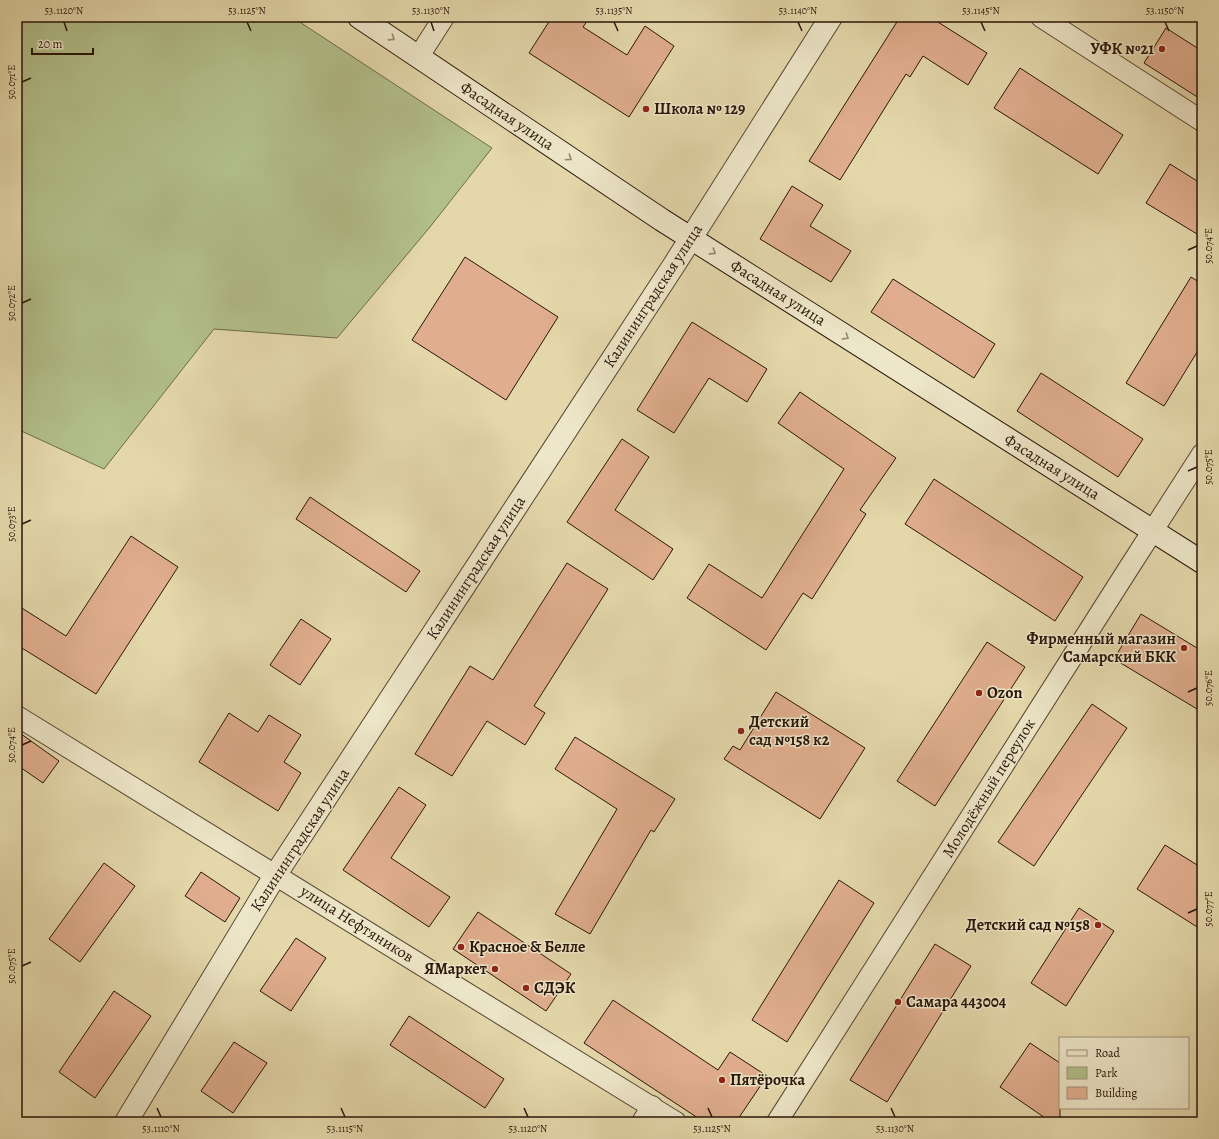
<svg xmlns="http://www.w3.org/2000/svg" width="1219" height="1139" font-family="Alegreya,serif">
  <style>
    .green { fill: #b2bf8a; stroke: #6e6a4a }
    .building { fill: #e0ae8e; stroke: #291509 }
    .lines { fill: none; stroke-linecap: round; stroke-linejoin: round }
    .minor-casing { stroke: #584632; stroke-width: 22 }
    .tertiary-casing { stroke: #584632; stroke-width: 24 }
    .secondary-casing { stroke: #291509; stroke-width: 24 }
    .minor { stroke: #ede6c8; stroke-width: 20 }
    .tertiary { stroke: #ede6c8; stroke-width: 22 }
    .secondary { stroke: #ede6c8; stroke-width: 22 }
    .oneway { stroke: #958872 }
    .ticks { fill: none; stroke: #291509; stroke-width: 1.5 }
    .poi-dot { fill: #8f2418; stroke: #ede6c8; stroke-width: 1.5 }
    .labels { text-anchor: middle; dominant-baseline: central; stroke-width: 3; stroke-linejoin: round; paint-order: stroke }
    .poi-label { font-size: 16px; font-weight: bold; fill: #291509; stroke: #ede6c8; text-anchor: start }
    .street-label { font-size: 16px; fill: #291509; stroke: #ede6c8 }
    .neatline { fill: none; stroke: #291509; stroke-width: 1.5 }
    .ticks-label { font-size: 10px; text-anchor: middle; fill: #291509 }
  </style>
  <rect width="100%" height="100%" fill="#e4d8ab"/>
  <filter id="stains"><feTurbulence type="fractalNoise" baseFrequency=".005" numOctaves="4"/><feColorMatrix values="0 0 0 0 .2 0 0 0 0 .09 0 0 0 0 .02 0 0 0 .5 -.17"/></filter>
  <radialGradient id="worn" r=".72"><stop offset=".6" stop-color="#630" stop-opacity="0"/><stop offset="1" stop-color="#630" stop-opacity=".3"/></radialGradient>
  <path class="green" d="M 17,17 L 292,17 L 492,148 L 430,227 L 337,338 L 214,329 L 104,469 L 17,429 Z"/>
  <g class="building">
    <path d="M 552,17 L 590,17 L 583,27 L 627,55 L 645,26 L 674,46 L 629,117 L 529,53 Z"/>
    <path d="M 900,17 L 930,17 L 987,53 L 968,85 L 923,56 L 910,77 L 906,74 L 840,180 L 809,161 Z"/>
    <path d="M 1166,28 L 1202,51 L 1202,100 L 1144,63 Z"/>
    <path d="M 1020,68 L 1123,135 L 1098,174 L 994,108 Z"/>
    <path d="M 1170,164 L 1202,184 L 1202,237 L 1146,203 Z"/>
    <path d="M 792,186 L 823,205 L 810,226 L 851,251 L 831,282 L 760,239 Z"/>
    <path d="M 465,257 L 558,317 L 506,400 L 412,340 Z"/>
    <path d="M 1191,277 L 1202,284 L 1202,344 L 1164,406 L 1126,383 Z"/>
    <path d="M 893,279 L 995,344 L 974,378 L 871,312 Z"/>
    <path d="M 692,322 L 767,369 L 747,402 L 709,378 L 674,433 L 637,410 Z"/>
    <path d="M 1041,373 L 1143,439 L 1118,477 L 1017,411 Z"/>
    <path d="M 800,392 L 896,458 L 860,510 L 866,514 L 812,599 L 803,593 L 766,650 L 687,598 L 709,564 L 762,598 L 844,469 L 778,423 Z"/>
    <path d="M 622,439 L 649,457 L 615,510 L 673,549 L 653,580 L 567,522 Z"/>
    <path d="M 934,479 L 1083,577 L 1055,621 L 905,524 Z"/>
    <path d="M 310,497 L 420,571 L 406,592 L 296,519 Z"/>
    <path d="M 131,536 L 178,567 L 96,694 L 17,645 L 17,605 L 66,636 Z"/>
    <path d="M 567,563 L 608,589 L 534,706 L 545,713 L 525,745 L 487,721 L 452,776 L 415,754 L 470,666 L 493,680 Z"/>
    <path d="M 1141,614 L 1202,651 L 1202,712 L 1114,659 Z"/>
    <path d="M 301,619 L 331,639 L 300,685 L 270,665 Z"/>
    <path d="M 987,642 L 1025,667 L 935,806 L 897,781 Z"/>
    <path d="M 776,692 L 865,748 L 820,819 L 724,759 L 733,746 L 740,750 Z"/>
    <path d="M 1092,704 L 1127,728 L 1034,866 L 998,842 Z"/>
    <path d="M 229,713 L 258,732 L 269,715 L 301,735 L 284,762 L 301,773 L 278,811 L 199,762 Z"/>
    <path d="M 17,731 L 59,761 L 43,783 L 17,765 Z"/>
    <path d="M 575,737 L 675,799 L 654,832 L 651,830 L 590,934 L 555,914 L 617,809 L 555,769 Z"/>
    <path d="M 399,787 L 426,805 L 391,858 L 450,897 L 429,927 L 343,870 Z"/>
    <path d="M 1165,845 L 1202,868 L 1202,930 L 1137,889 Z"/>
    <path d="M 104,863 L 135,886 L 80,962 L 49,939 Z"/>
    <path d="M 201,872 L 240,898 L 225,922 L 185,896 Z"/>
    <path d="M 839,880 L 874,903 L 787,1042 L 752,1020 Z"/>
    <path d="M 1079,908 L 1114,931 L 1066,1006 L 1031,983 Z"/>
    <path d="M 478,912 L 571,974 L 546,1011 L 453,949 Z"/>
    <path d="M 296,938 L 326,958 L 291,1011 L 260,991 Z"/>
    <path d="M 935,944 L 971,966 L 887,1102 L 850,1080 Z"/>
    <path d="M 114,991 L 151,1016 L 95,1098 L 59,1072 Z"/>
    <path d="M 613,1000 L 718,1070 L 730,1052 L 767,1076 L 736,1122 L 704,1122 L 584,1043 Z"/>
    <path d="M 409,1016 L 504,1079 L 485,1108 L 390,1045 Z"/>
    <path d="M 234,1042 L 267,1063 L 233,1113 L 201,1091 Z"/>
    <path d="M 1030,1043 L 1060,1063 L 1060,1122 L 1051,1122 L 1000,1087 Z"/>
  </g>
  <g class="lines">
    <g class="minor-casing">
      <g id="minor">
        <path d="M 1041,17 L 1202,121"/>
        <path d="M 419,56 L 444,17"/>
        <path d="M 17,716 L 676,1122"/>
        <path d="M 642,1122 L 652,1106"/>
        <path d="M 777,1122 L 1123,577 L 1202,454"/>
      </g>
    </g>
    <g class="tertiary-casing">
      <path id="tertiary" d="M 126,1122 L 276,874 L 674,265 L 831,17"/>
    </g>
    <g class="secondary-casing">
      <path id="secondary" d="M 359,17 L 662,220 L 1202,562"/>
    </g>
    <use href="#minor" class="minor"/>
    <use href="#tertiary" class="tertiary"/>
    <use href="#secondary" class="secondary"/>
  </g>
  <defs><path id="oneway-chevron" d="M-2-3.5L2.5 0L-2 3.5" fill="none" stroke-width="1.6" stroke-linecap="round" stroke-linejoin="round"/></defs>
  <g class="oneway">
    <use href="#oneway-chevron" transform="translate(392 38) rotate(33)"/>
    <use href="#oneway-chevron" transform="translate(569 158) rotate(34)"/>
    <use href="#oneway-chevron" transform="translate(713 252) rotate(33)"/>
    <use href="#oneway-chevron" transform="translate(846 337) rotate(32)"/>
  </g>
  <path class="ticks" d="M 64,22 L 67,31M 247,22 L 251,31M 431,22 L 434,31M 614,22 L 618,31M 798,22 L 802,31M 981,22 L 985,31M 1165,22 L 1169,31M 22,82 L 31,78M 1188,250 L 1197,246M 22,303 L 31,299M 1188,471 L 1197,467M 22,524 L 31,520M 1188,692 L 1197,688M 22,745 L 31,741M 1188,913 L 1197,909M 22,966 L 31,962M 157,1108 L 161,1117M 341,1108 L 345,1117M 524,1108 L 528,1117M 708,1108 L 712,1117M 891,1108 L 895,1117"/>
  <g class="poi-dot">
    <circle cx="1162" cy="49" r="4"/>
    <circle cx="646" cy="109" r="4"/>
    <circle cx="1184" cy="648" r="4"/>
    <circle cx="979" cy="693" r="4"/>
    <circle cx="741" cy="731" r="4"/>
    <circle cx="1098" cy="925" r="4"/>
    <circle cx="461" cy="947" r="4"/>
    <circle cx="495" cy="969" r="4"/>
    <circle cx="526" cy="988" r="4"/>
    <circle cx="898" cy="1002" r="4"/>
    <circle cx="722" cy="1080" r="4"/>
  </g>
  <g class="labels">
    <g class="poi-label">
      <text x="1154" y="49" text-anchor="end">УФК №21</text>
      <text x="654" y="109">Школа № 129</text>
      <text x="1176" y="639" text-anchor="end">Фирменный магазин<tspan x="1176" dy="18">Самарский БКК</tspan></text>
      <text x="987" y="693">Ozon</text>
      <text x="749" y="722">Детский<tspan x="749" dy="18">сад №158 к2</tspan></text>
      <text x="1090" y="925" text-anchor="end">Детский сад №158</text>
      <text x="469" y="947">Красное &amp; Белле</text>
      <text x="487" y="969" text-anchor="end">ЯМаркет</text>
      <text x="534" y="988">СДЭК</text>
      <text x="906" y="1002">Самара 443004</text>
      <text x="730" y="1080">Пятёрочка</text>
    </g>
    <g class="street-label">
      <text transform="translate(507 116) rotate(34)">Фасадная улица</text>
      <text transform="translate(778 293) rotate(32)">Фасадная улица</text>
      <text transform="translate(653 296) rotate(-57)">Калининградская улица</text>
      <text transform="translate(1052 467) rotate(32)">Фасадная улица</text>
      <text transform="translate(476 568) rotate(-57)">Калининградская улица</text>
      <text transform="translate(989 788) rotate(-58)">Молодёжный переулок</text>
      <text transform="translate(300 840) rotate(-57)">Калининградская улица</text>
      <text transform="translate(357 924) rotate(32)">улица Нефтяников</text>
    </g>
  </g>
  <rect width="1219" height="1139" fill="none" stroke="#e4d8ab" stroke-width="44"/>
  <rect x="1059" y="1037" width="130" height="72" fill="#ede6c8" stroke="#9f927c"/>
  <rect x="1067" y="1050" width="20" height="6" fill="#ede6c8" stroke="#9f927c"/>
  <text x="1095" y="1057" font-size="12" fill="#291509">Road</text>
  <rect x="1067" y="1067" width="20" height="12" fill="#b2bf8a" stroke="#9f927c"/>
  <text x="1095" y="1077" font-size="12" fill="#291509">Park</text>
  <rect x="1067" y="1087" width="20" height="12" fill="#e0ae8e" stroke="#9f927c"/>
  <text x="1095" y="1097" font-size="12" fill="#291509">Building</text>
  <path d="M32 48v6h61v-6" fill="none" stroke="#291509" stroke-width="2"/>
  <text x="38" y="48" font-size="12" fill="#291509" stroke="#ede6c8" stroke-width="3" paint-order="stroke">20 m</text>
  <rect x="22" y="22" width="1175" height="1095" class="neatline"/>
  <g class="ticks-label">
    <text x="64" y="14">53.1120°N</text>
    <text x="247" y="14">53.1125°N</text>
    <text x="431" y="14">53.1130°N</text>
    <text x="614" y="14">53.1135°N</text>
    <text x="798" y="14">53.1140°N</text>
    <text x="981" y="14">53.1145°N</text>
    <text x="1165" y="14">53.1150°N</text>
    <text transform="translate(11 82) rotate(-90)" y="4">50.071°E</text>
    <text transform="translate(1208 246) rotate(-90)" y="4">50.074°E</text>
    <text transform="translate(11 303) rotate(-90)" y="4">50.072°E</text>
    <text transform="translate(1208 467) rotate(-90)" y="4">50.075°E</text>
    <text transform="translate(11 524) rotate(-90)" y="4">50.073°E</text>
    <text transform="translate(1208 688) rotate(-90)" y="4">50.076°E</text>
    <text transform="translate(11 745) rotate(-90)" y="4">50.074°E</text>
    <text transform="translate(1208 909) rotate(-90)" y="4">50.077°E</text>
    <text transform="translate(11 966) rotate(-90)" y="4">50.075°E</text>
    <text x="161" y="1132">53.1110°N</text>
    <text x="345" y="1132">53.1115°N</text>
    <text x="528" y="1132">53.1120°N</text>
    <text x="712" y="1132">53.1125°N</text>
    <text x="895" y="1132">53.1130°N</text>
  </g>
  <rect width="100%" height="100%" filter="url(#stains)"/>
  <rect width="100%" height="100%" fill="url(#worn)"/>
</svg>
